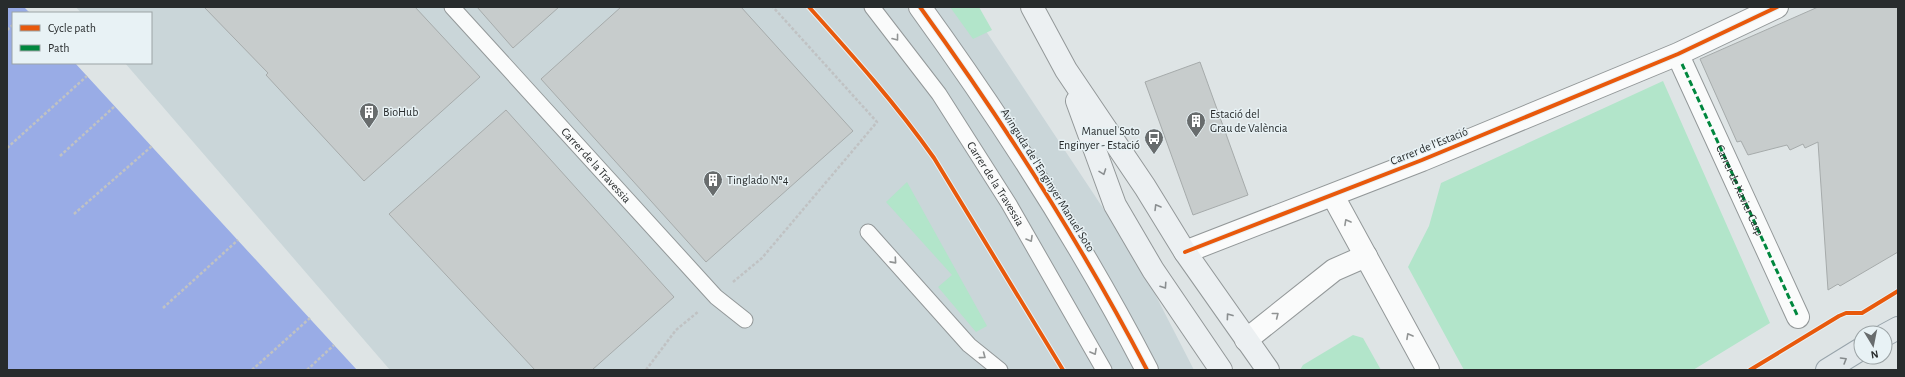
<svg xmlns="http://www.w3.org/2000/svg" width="1905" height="377" font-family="'Alegreya Sans',sans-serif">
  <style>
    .built { fill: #cad6d9 }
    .green { fill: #b2e5ca }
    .water { fill: #99ace6 }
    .building { fill: #c7cccc; stroke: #a6abab }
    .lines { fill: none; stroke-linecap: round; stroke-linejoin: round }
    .service-casing { stroke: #939899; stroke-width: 17 }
    .pedestrian-casing { stroke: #939899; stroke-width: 24 }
    .minor-casing { stroke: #939899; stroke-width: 24 }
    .secondary-casing { stroke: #939899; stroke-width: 24 }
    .primary-casing { stroke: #98a4ab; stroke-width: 24 }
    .path { stroke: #c0c2c3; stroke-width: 2.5; stroke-dasharray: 3 2; stroke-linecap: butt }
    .service { stroke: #fafbfb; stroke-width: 15 }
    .pedestrian { stroke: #fafbfb; stroke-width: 22 }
    .minor { stroke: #fafbfb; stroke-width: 22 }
    .secondary { stroke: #ecf0f2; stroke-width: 22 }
    .primary { stroke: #e0e6e9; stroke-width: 22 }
    .quiet { stroke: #00873e; stroke-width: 3; stroke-dasharray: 6 3; stroke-linecap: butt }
    .cycleway-casing { stroke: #e8f2f5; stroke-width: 6 }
    .cycleway { stroke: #e8590c; stroke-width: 4 }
    .oneway { stroke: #919494 }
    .oneway2 { stroke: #8a8e90 }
    .oneway3 { stroke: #84898b }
    .labels { text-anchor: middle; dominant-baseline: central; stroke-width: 3; stroke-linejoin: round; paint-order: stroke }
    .poi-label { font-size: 12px; fill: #282c2d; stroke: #e8f2f5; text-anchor: start }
    .street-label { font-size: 12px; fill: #282c2d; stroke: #e8f2f5 }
  </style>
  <rect width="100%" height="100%" fill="#dee4e5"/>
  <path class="built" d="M 76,7 L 970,7 L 1138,261 L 1194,370 L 390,370 L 125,63 L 151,63 L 151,13 L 81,13 Z"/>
  <g class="green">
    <path d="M 950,7 L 979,7 L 992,30 L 973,39 Z"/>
    <path d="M 1663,81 L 1770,323 L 1693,370 L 1464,370 L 1408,267 L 1429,226 L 1441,183 Z"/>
    <path d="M 907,182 L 987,326 L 976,332 L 938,287 L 952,275 L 886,202 Z"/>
    <path d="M 1353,335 L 1363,338 L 1381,370 L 1300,370 L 1303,365 Z"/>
  </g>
  <path class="water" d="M 7,7 L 24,7 L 30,13 L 13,13 L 13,63 L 75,63 L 357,370 L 7,370 Z"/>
  <g class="building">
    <path d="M 204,7 L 415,7 L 480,77 L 364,181 L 266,75 L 268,73 Z"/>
    <path d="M 477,7 L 559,7 L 513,48 Z"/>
    <path d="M 621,7 L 741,7 L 853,131 L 706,262 L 541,79 Z"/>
    <path d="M 1818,7 L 1898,7 L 1898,252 L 1840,286 L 1838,284 L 1828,290 L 1818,142 L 1805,148 L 1803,144 L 1790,150 L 1787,145 L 1748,155 L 1741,141 L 1737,142 L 1700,59 Z"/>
    <path d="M 1200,62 L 1248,195 L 1193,215 L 1145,82 Z"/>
    <path d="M 506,110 L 674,297 L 592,370 L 535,370 L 389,214 Z"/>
  </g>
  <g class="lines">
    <g class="service-casing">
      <g id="service">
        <path id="s1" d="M 452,7 L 716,297 L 745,320"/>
        <path id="s2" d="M 872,7 L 939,94 L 1009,204 L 1104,370"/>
        <path d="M 868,232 L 969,345 L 1000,370"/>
      </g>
    </g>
    <g class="pedestrian-casing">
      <g id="pedestrian">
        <path id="s3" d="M 1682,64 L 1798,317"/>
      </g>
    </g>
    <g class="minor-casing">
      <g id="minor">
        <path d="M 920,7 C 1004,123 1081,243 1147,370"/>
        <path d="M 1333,196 L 1428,370"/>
        <path d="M 1185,252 L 1422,160 L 1678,54 L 1777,7"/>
        <path d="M 1246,340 L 1334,270 L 1366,256"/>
      </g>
    </g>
    <g class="secondary-casing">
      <g id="secondary">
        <path d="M 1032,7 L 1066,70 L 1145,187 L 1185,252 L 1268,370"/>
        <path d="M 1077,101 L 1115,205 L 1153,270 L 1221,370"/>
      </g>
    </g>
    <g class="primary-casing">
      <g id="primary">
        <path d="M 1885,335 L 1898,328"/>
        <path d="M 1827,370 L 1861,349"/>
      </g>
    </g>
    <g class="path">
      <path d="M 27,13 L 28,12"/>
      <path d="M 7,30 L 13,25"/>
      <path d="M 7,148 L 87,76"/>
      <path d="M 60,156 L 115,106"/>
      <path d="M 74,214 L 152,146"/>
      <path d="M 733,282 L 762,258 L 877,122 L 773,7"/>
      <path d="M 163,308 L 238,240"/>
      <path d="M 252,370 L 310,318"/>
      <path d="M 307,370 L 334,345"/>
      <path d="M 646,370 L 676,330 L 699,311"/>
    </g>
    <use href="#service" class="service"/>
    <use href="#pedestrian" class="pedestrian"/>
    <use href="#minor" class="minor"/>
    <use href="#secondary" class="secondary"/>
    <use href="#primary" class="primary"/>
    <path class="quiet" d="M 1682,64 L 1798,317"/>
    <g class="cycleway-casing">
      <g id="cycleway">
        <path d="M 809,7 C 853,56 896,104 934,158 L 1063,370"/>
        <path d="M 920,7 C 1004,123 1081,243 1147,370"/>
        <path d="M 1185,252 L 1422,160 L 1678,54 L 1777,7"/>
        <path d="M 1750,370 L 1839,316 L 1846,313 L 1862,313 L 1898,291"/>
      </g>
    </g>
    <use href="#cycleway" class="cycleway"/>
  </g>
  <defs><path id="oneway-chevron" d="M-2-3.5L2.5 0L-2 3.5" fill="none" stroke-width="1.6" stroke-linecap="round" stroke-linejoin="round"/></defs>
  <g class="oneway">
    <use href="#oneway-chevron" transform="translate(896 38) rotate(52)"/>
    <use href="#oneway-chevron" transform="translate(1347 222) rotate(-119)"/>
    <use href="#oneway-chevron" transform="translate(1030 239) rotate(60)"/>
    <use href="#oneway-chevron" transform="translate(894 261) rotate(48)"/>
    <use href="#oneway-chevron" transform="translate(1276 315) rotate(-38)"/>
    <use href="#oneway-chevron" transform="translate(1409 336) rotate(-119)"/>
    <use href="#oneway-chevron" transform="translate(1094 352) rotate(61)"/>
    <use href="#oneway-chevron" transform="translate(983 356) rotate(37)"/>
  </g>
  <g class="oneway2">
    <use href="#oneway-chevron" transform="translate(1103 172) rotate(70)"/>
    <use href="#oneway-chevron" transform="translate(1157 207) rotate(-121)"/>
    <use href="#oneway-chevron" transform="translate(1164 286) rotate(56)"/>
    <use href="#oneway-chevron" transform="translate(1229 316) rotate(-126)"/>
  </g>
  <use class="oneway3" href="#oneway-chevron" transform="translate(1844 360) rotate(-31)"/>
  <defs>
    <g id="building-pin" transform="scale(1)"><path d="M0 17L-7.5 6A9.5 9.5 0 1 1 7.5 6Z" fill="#686c6d" stroke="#e8f2f5"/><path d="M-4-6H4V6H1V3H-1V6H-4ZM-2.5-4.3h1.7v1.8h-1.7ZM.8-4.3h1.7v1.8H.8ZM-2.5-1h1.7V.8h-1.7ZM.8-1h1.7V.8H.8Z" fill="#fff"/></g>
    <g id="bus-pin" transform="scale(1)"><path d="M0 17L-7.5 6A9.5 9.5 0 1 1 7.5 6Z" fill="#686c6d" stroke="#e8f2f5"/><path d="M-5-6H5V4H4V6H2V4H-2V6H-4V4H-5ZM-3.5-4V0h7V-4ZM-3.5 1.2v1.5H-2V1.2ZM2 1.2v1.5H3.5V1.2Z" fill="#fff"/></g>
  </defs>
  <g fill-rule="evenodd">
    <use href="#building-pin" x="369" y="112"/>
    <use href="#building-pin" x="1196" y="121"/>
    <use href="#bus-pin" x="1154" y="138"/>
    <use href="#building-pin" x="713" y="180"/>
  </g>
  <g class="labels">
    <g class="poi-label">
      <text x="383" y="112">BioHub</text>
      <text x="1210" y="114">Estació del<tspan x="1210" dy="14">Grau de València</tspan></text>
      <text x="1140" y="131" text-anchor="end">Manuel Soto<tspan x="1140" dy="14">Enginyer - Estació</tspan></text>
      <text x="727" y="180">Tinglado Nº4</text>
    </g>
    <g class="street-label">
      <text transform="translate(1429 146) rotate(-22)">Carrer de l'Estació</text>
      <text stroke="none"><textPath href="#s1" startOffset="214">Carrer de la Travessia</textPath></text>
      <text transform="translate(1048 180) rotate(58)">Avinguda de l'Enginyer Manuel Soto</text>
      <text stroke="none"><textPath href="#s2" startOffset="216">Carrer de la Travessia</textPath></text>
      <text stroke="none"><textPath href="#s3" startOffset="139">Carrer de Xavier Casp</textPath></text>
    </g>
  </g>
  <rect width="1905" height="377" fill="none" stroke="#282c2d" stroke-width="16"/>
  <rect x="12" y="12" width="140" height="52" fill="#e8f2f5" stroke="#9ba3a5"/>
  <rect x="20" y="25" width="20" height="6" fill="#e8590c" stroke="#9ba3a5"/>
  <text x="48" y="32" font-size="12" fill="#282c2d">Cycle path</text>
  <rect x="20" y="45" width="20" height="6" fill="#00873e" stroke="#9ba3a5"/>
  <text x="48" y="52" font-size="12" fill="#282c2d">Path</text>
  <g transform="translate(1873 345) rotate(170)"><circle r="19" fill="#e8f2f5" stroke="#9ba3a5"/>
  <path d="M0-3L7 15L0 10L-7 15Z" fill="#686c6d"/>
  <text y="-6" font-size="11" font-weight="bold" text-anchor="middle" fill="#282c2d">N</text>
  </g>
</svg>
